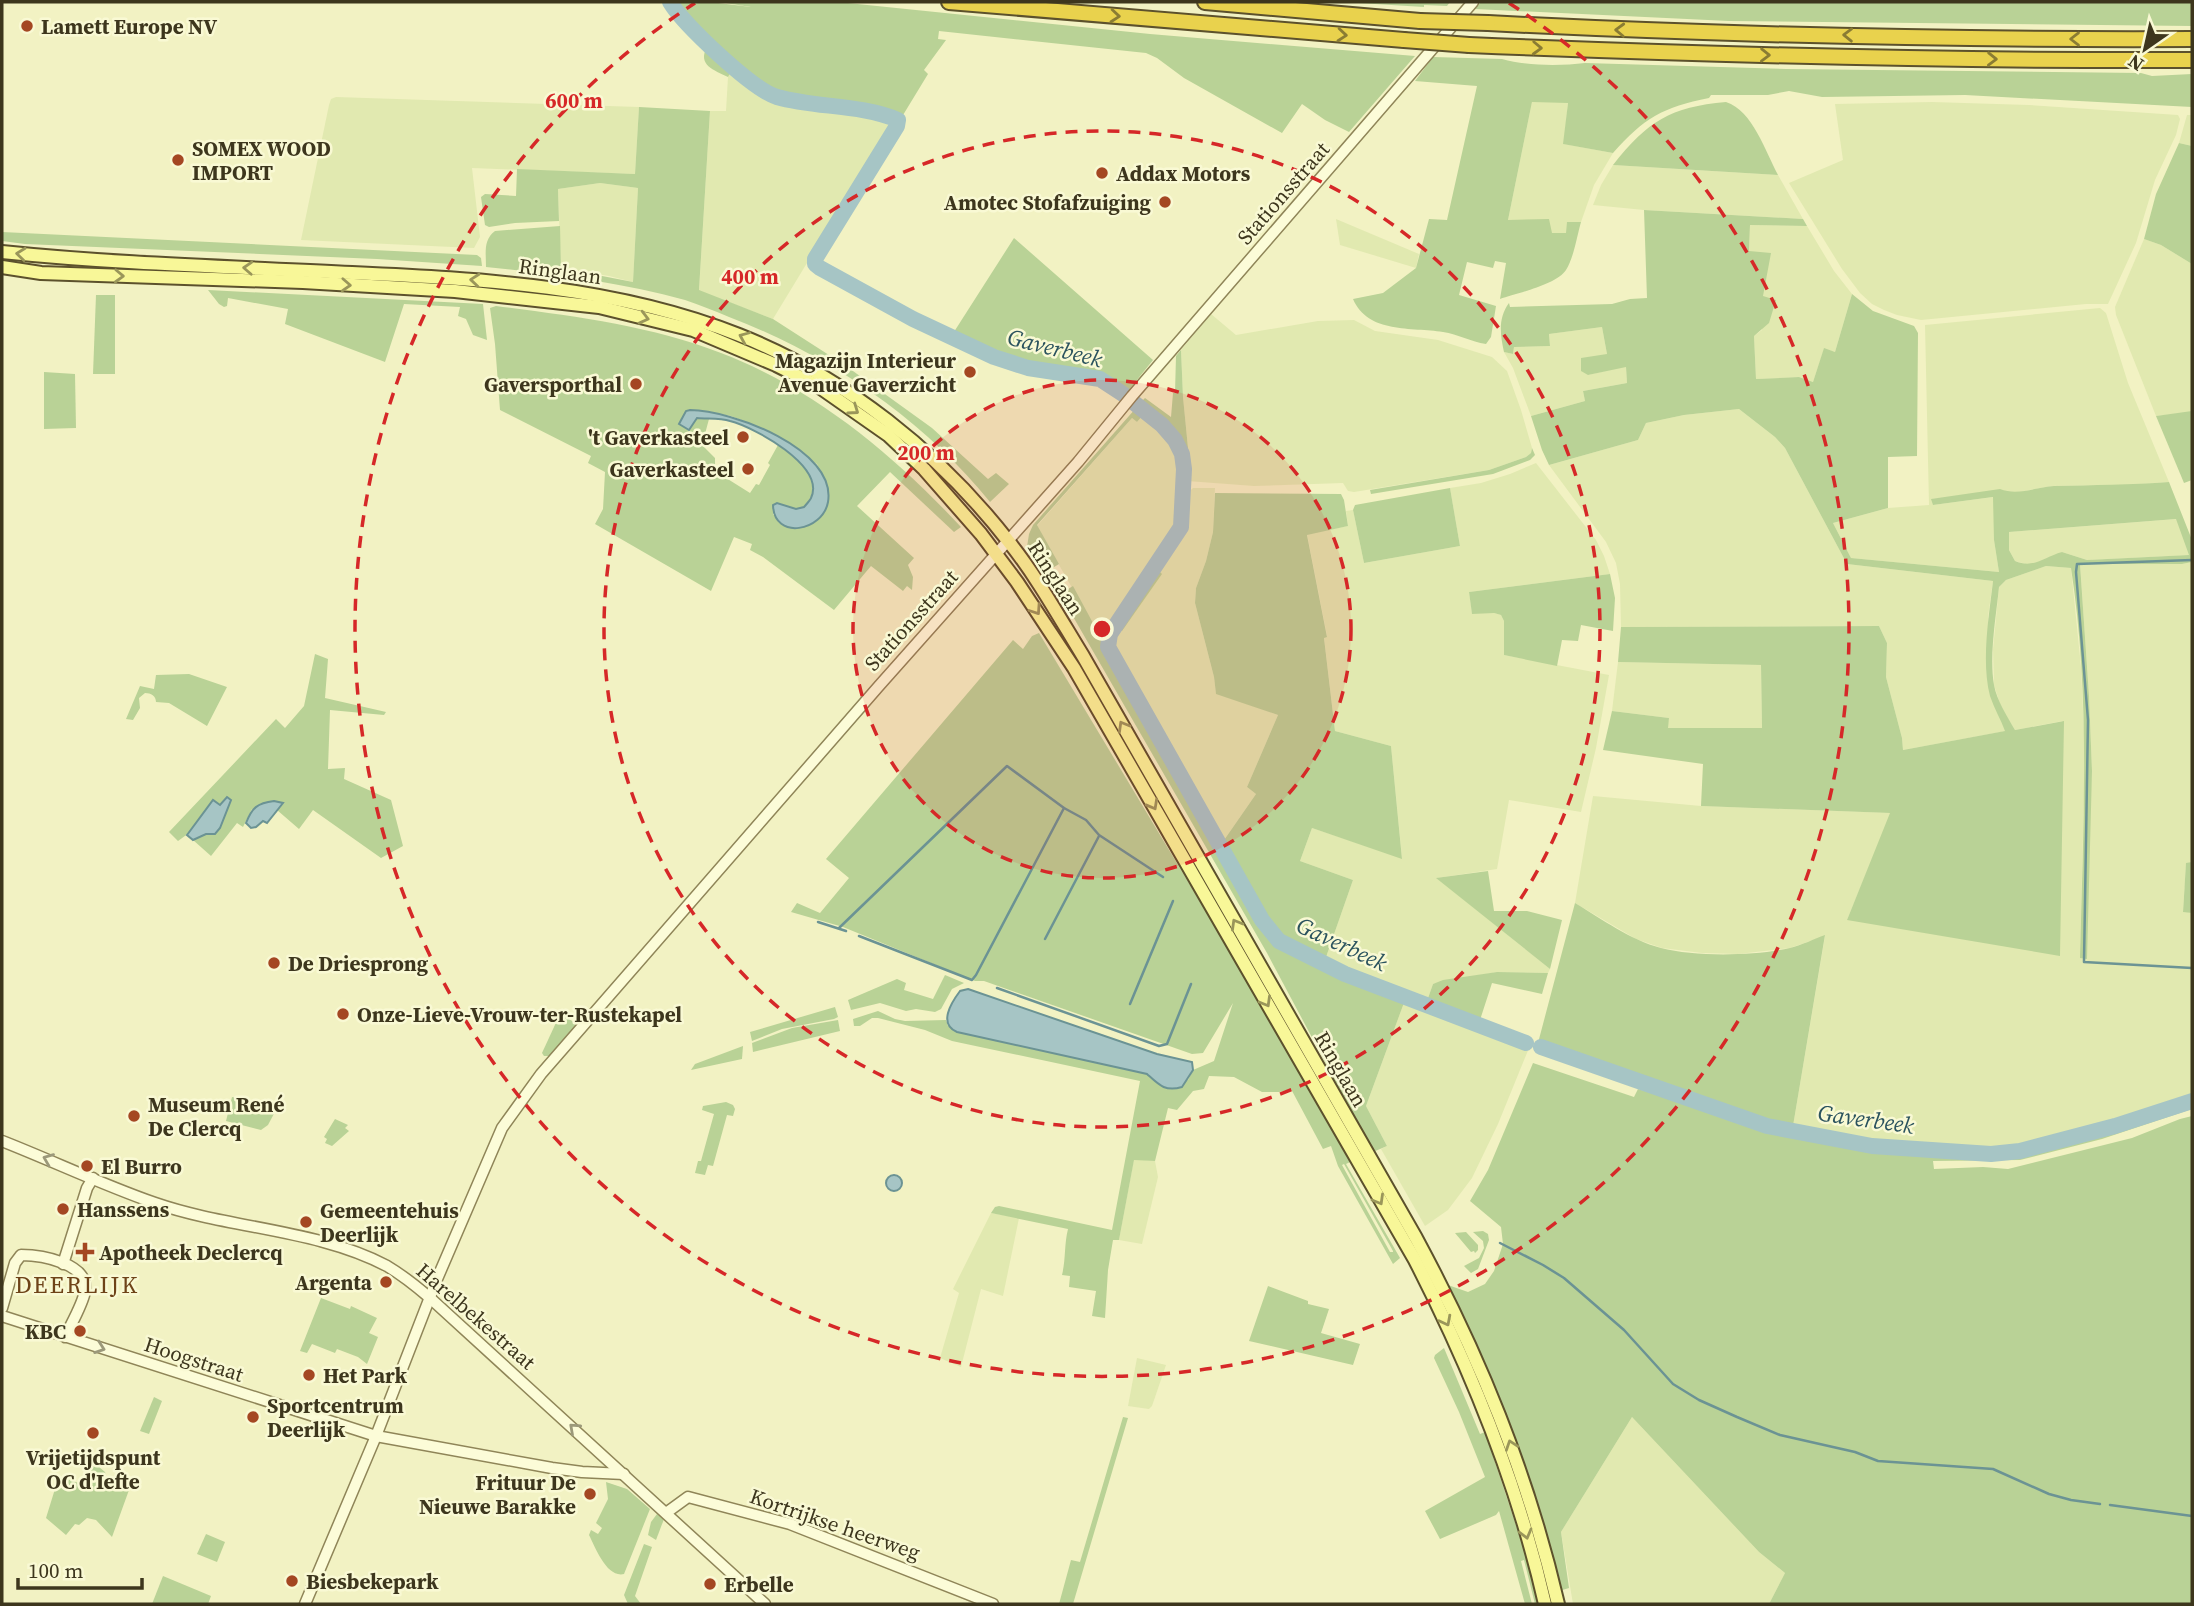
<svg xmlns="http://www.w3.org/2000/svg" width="2194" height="1606" font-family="'Source Serif 4',serif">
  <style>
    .farmland { fill: #e1e9b0 }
    .green { fill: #b9d296; fill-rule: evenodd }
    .water { fill: #a6c5c5; stroke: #6b9394; stroke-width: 2 }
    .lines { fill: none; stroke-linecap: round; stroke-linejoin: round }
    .stream { stroke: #6b9394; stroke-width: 2.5 }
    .river { stroke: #a6c5c5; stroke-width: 16 }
    .tertiary-casing { stroke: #8f8558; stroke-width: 13 }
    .primary-casing { stroke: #5c512c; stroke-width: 16 }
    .motorway-casing { stroke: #5c512c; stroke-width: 18 }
    .tertiary { stroke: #fcfcd8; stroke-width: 10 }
    .primary { stroke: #f8f798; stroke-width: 12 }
    .motorway { stroke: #e9d24d; stroke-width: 14 }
    .motorway-bridge-casing { stroke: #5c512c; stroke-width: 18; stroke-linecap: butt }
    .motorway-bridge { stroke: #e9d24d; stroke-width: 14 }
    .oneway { stroke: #8a7c33 }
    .oneway2 { stroke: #9a965a }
    .oneway3 { stroke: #9c997a }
    .ring { fill: none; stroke: #d62828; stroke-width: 3.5; stroke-dasharray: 12 9 }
    .poi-dot { fill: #a44722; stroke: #f9f9d4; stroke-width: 2.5 }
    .labels { text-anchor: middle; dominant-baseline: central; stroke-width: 5; stroke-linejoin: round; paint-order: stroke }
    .poi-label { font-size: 21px; font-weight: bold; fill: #3d361d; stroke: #f9f9d4; text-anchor: start }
    .street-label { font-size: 21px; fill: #3d361d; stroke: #f9f9d4 }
    .water-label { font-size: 23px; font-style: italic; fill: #2b535e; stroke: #f9f9d4 }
    .quarter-label { font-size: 24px; letter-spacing: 2px; fill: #6e4318; stroke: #f9f9d4 }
    .centre { fill: #d62828; stroke: #f9f9d4; stroke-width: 3.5 }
    .ring-label { font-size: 21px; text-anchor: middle; font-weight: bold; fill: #d62828; stroke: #f9f9d4; stroke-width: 5; stroke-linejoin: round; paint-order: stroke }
  </style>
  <rect width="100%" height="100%" fill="#f2f2c3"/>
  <g class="farmland">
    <path d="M 732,70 L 763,95 L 777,101 L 822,110 L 868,116 L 892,123 L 773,319 L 699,291 L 710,111 L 726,111 L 728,77 Z"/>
    <path d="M 336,97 L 639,107 L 635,174 L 472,168 L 480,237 L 474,248 L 301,240 L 329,105 L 331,99 Z"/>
    <path d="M 1532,102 L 1568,102 L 1564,144 L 1613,153 L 1594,185 L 1581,222 L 1567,222 L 1567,233 L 1551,233 L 1508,220 Z"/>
    <path d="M 1932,102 L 2029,105 L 2178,115 L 2180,119 L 2176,135 L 2155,180 L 2136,243 L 2108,304 L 2086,304 L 1921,320 L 1897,315 L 1884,310 L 1872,304 L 1860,293 L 1842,269 L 1789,183 L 1843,160 L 1835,104 Z"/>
    <path d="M 2187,115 L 2192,115 L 2192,146 L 2179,143 Z"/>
    <path d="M 1613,165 L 1778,175 L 1803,219 L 1644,210 L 1593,205 L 1601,185 Z"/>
    <path d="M 600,183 L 638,188 L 633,282 L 609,276 L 561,268 L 558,189 Z"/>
    <path d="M 1336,219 L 1419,254 L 1416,268 L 1340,245 Z"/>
    <path d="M 1750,225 L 1807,226 L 1834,271 L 1852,294 L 1835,352 L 1824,349 L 1813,382 L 1799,377 L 1756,379 L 1754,336 L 1762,330 L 1763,296 L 1749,251 Z"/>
    <path d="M 2144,239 L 2161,245 L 2192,264 L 2192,412 L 2156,416 L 2116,315 L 2115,307 Z"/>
    <path d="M 2100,308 L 2106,313 L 2128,383 L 2169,482 L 2127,485 L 2051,486 L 2020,492 L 1932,499 L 1933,505 L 1994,497 L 1994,540 L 1999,572 L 1851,558 L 1833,523 L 1888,508 L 1929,505 L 1925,325 Z"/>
    <path d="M 1211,314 L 1236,335 L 1318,321 L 1354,320 L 1375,331 L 1438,340 L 1492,357 L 1507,371 L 1521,410 L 1532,448 L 1531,453 L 1526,457 L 1489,470 L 1354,492 L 1348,491 L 1343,483 L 1254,486 L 1187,481 L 1189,458 L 1183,397 L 1181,350 Z"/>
    <path d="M 1602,327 L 1607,354 L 1588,375 L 1626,366 L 1627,383 L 1583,391 L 1585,401 L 1531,416 L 1513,368 L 1504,352 L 1513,354 L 1514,347 L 1550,346 L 1549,334 Z"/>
    <path d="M 1739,409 L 1775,437 L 1785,448 L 1847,564 L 1993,581 L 1988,617 L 1991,697 L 2006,731 L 1903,750 L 1902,738 L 1886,677 L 1887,643 L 1879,626 L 1621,627 L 1620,584 L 1616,563 L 1606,542 L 1549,465 L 1638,440 L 1646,423 L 1684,415 Z"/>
    <path d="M 1143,415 L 1162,431 L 1179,454 L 1179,521 L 1174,535 L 1108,633 L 1105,639 L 1105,646 L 1037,526 L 1132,418 L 1137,422 Z"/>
    <path d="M 1536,463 L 1596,540 L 1604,556 L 1610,574 L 1469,592 L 1472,613 L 1494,613 L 1501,615 L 1504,621 L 1504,655 L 1609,675 L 1596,748 L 1581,812 L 1509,800 L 1497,869 L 1437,878 L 1550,969 L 1548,973 L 1497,972 L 1433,984 L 1427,1001 L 1325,960 L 1353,880 L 1300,861 L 1312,828 L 1402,858 L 1391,746 L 1335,731 L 1324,637 L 1327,636 L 1307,534 L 1348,526 L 1346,511 L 1353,510 L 1364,563 L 1460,546 L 1450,488 L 1481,483 L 1510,474 Z"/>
    <path d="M 1193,488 L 1215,488 L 1213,532 L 1206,561 L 1196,588 L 1195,603 L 1214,677 L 1216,693 L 1278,715 L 1247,787 L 1256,794 L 1222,843 L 1132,685 L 1111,648 L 1111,642 L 1113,635 L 1118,628 L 1122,630 L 1161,573 L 1158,570 L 1177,543 L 1182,531 L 1185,495 Z"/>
    <path d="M 2177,519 L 2190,555 L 2087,560 L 2062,552 L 2042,562 L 2029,565 L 2015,561 L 2009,550 L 2008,532 Z"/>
    <path d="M 2192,562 L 2192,862 L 2186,864 L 2183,911 L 2192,913 L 2192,1095 L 2066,1135 L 2014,1148 L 1909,1145 L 1847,1138 L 1793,1126 L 1825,936 L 1790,948 L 1738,954 L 1702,953 L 1662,948 L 1636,939 L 1575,903 L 1593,796 L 1701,806 L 1891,813 L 1847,920 L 2063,721 L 2015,730 L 2001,707 L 1994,685 L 1993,649 L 1999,587 L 2006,580 L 2046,566 L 2071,568 L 2081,667 L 2085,755 L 2080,958 L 2092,771 L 2089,696 L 2080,563 L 2182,564 Z"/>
    <path d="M 1618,662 L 1761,665 L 1762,729 L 1667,728 L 1669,718 L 1612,711 Z"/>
    <path d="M 1405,1000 L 1529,1048 L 1498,1124 L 1472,1178 L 1448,1210 L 1425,1226 L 1381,1149 L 1387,1146 L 1366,1106 Z"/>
    <path d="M 1134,1159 L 1155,1161 L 1158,1177 L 1142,1244 L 1119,1240 Z"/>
    <path d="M 991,1213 L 1019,1218 L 1003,1296 L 981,1289 L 961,1367 L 940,1358 L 959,1293 L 953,1289 Z"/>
    <path d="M 1137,1358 L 1166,1365 L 1152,1406 L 1149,1409 L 1128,1406 Z"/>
    <path d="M 1632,1417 L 1759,1552 L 1785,1573 L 1769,1604 L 1573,1604 L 1561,1532 Z"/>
  </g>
  <g class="green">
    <path d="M 674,2 L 710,2 L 751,7 L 719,2 L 838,2 L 1150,34 L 1415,56 L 1349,132 L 1325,120 L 1302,104 L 1282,133 L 1184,78 L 1157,58 L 1146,53 L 939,31 L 938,39 L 946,40 L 924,70 L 928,74 L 900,120 L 884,112 L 772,93 L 730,62 L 689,24 Z"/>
    <path d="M 1342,2 L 1450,2 L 1447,6 L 1424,5 L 1424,7 Z"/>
    <path d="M 1481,2 L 2192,2 L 2192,26 L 1729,21 L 1475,9 Z"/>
    <path d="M 707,47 L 732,70 L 728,77 C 714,70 697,65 707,47 Z"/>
    <path d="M 1433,57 L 1502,59 C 1527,66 1560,66 1585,63 L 1786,69 L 2141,73 L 2152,76 L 2192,74 L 2192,107 L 1965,95 L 1822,97 L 1789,91 L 1768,95 L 1711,95 L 1709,98 C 1663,107 1644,118 1613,153 L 1563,144 L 1568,103 L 1532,102 L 1508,220 L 1549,219 L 1552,233 L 1566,233 L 1567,222 L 1581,222 C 1577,236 1574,257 1566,270 C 1556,285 1517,293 1500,299 L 1506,263 L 1495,261 L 1493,268 L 1467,262 L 1459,295 L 1496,306 L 1491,337 L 1486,344 C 1471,342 1458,334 1443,332 C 1412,327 1368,334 1353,299 L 1383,293 L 1416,268 L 1429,219 L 1447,220 L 1477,86 L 1415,81 Z"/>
    <path d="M 1726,102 C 1753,111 1765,151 1778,175 L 1613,165 C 1648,121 1670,107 1726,102 Z"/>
    <path d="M 639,107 L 710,111 L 699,290 L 773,319 L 846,366 L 932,428 L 988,479 L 996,473 L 1009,484 L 990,502 C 923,419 829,355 729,317 C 715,311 700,305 685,300 C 619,282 553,274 486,267 C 486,253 483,240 495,231 L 560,226 L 561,268 L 633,282 L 638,188 L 600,183 L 558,189 L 559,221 L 515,223 L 489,227 L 485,225 L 481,197 L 485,194 L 516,196 L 517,169 L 635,174 Z"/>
    <path d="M 2179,143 L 2192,146 L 2192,264 L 2161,245 L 2144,239 L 2156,194 Z"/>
    <path d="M 1644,210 L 1803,219 L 1807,226 L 1750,225 L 1749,251 L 1771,253 L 1763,296 L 1776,300 L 1769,323 L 1754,336 L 1756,379 L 1799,377 L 1813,382 L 1824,348 L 1835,352 L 1852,294 L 1873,311 L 1914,326 L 1918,333 L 1917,456 L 1888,457 L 1888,508 L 1833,523 L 1851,558 L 1999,572 L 1994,540 L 1993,497 L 1933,505 L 1931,499 L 2000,489 C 2018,496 2036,487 2054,486 C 2093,485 2131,485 2169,482 L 2192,540 L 2192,562 L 2182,564 L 2080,564 L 2089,696 L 2092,771 L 2087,959 L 2080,958 C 2083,828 2091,697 2071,568 L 2046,566 L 2006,580 L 1999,587 C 1996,617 1989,656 1994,685 C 1997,701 2007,716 2015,730 L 2064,721 L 2060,956 L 1847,920 L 1890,813 L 1701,806 L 1703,764 L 1603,750 L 1612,711 L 1669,718 L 1668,728 L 1762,728 L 1761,665 L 1618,662 L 1621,627 L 1879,626 L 1887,643 L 1886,677 L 1902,738 L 1903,750 L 2005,731 C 2001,720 1994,708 1990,696 C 1981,661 1989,616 1993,581 L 1847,564 L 1785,448 L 1775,437 L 1739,409 L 1684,415 L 1646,423 L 1638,440 L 1549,465 L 1542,450 L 1531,416 L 1585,401 L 1583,391 L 1627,383 L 1626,367 L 1588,375 L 1581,371 L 1581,358 L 1607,354 L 1602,327 L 1549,334 L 1550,346 L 1514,347 L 1513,354 L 1504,352 C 1500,334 1498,318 1509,303 L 1510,307 L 1612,304 L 1630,299 L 1647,298 ZM 2176,519 L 2189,555 L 2087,560 L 2062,552 C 2044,557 2034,569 2015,561 L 2009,550 L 2009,532 Z"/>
    <path d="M 2,232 L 477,255 L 481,258 L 482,266 L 377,259 L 25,244 L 2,241 Z"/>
    <path d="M 1014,238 L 1153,360 L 1128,391 C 1098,368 1063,372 1029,364 C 1002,357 977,346 952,335 Z"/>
    <path d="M 208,290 L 483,304 L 487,340 L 473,335 L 466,319 L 458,316 L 460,307 L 404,304 L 385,362 L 285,324 L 288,309 L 228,298 L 227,306 L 224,307 L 219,304 Z"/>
    <path d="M 96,295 L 115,295 L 115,374 L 93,374 Z"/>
    <path d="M 496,306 C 571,316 649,325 721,353 C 815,389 893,454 961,527 L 954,532 L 890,472 L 857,506 L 914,558 L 908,565 L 913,577 L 912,590 L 907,586 L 903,591 L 871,566 L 834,610 L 763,557 L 750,550 L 752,544 L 734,537 L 711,591 L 595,524 L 603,509 L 605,472 L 588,463 L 591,456 L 500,410 L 495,344 L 490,308 ZM 699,410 L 731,416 L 761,428 L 817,464 L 828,492 L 828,504 L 773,515 L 777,503 L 796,509 L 805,507 C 826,479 799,461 778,445 L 768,463 L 770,465 L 759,485 L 756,484 L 750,493 L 715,471 L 715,458 L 702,445 L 709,419 L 696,418 Z"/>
    <path d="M 1181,350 L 1183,397 L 1189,458 L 1185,458 C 1182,434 1157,418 1139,404 L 1145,398 L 1171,417 L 1173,393 L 1175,393 L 1176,356 Z"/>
    <path d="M 44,372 L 75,374 L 76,428 L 44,429 Z"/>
    <path d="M 1136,408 L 1143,415 L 1137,422 L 1132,418 L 1037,525 L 1059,564 L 1046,572 L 1027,547 L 1029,534 L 1033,525 Z"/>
    <path d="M 2192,411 L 2192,480 L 2184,483 L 2156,416 Z"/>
    <path d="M 1532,448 L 1535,455 L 1530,460 L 1493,474 L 1371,494 L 1370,490 L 1489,470 L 1526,457 L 1531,453 Z"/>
    <path d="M 1450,488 L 1460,546 L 1364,563 L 1353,510 L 1355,505 Z"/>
    <path d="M 1215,493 L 1341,494 L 1344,500 L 1348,526 L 1307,535 L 1327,637 L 1324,638 L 1335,731 L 1391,746 L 1402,859 L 1312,828 L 1300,861 L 1353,880 L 1325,960 L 1289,943 L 1272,929 L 1222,843 L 1256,794 L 1247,787 L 1278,715 L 1216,694 L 1214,677 L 1195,603 L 1196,588 L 1206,561 L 1213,532 Z"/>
    <path d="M 1158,570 L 1162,574 L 1122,631 L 1118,628 Z"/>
    <path d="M 1610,574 L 1615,598 L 1613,631 L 1581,625 L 1578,641 L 1562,640 L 1557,666 L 1504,655 L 1504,621 L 1501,615 L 1494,613 L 1472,614 L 1469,592 Z"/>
    <path d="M 1073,586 L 1141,712 L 1268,932 C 1296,961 1366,985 1405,1000 L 1366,1106 L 1387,1146 L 1373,1152 L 1267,953 L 1060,594 Z"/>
    <path d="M 1039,633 L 1223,940 L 1352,1161 L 1346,1164 L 1400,1258 L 1393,1264 L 1338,1166 L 1331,1146 L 1323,1149 L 1291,1089 L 1280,1092 L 1262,1092 L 1234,1077 L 1209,1076 L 1204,1089 L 1193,1091 L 1177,1110 L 1168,1108 L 1155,1161 L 1134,1160 L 1119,1240 L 1113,1240 L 1108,1270 L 1105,1318 L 1092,1316 L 1096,1291 L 1069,1287 L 1070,1276 L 1062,1275 C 1066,1259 1064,1245 1068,1229 L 991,1213 L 995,1207 L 999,1206 L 1112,1230 L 1140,1081 L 952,1041 L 925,1030 L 878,1018 L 872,1018 L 860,1026 L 854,1026 L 853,1019 L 878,1011 L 895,1019 L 905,1021 L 946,1020 L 948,1026 L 1147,1074 L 1158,1084 L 1188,1080 L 1193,1070 L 1214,1061 L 1233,1003 L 1203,1053 L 1192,1054 L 984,981 L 975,981 L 843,927 L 791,912 L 797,903 L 820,913 L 849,878 L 826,859 L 1013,640 L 1023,649 L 1032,636 ZM 1344,1164 L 1393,1251 L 1393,1252 L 1390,1252 L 1342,1165 Z"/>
    <path d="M 315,654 L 328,659 L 325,698 L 386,712 L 384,715 L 330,710 L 328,769 L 345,768 L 344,779 L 391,800 L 403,846 L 381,858 L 313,810 L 299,829 L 277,810 L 282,804 L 252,809 L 243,827 L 237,823 L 211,856 L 193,840 L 206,834 L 215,833 L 220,828 L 231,800 L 220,805 L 213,801 L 189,833 L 178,841 L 169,832 L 276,719 L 285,728 L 304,706 Z"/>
    <path d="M 189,674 L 227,687 L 207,726 L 169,703 L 156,702 C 156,696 151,693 145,693 L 139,698 L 140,708 L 133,720 L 126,719 L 140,686 L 154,689 L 156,675 Z"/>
    <path d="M 2192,862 L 2192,913 L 2183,912 L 2186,863 Z"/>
    <path d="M 1488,871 L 1494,911 L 1527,911 L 1562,920 L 1550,969 L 1436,878 Z"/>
    <path d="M 1575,903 C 1602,919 1630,940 1661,948 C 1695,957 1755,956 1790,948 C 1802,945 1814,939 1825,935 L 1793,1126 L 1702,1100 L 1538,1043 Z"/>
    <path d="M 1497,972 L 1548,973 L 1542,994 L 1492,983 L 1480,1020 L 1427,1001 L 1433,984 L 1443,980 Z"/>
    <path d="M 945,975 L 964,983 L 952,989 L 941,1009 L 935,1012 L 916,1009 L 906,1011 L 880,1003 L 851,1010 L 848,1000 L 897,979 L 906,983 L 904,990 L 933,999 Z"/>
    <path d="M 835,1007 L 838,1017 L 834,1019 L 782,1029 L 752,1041 L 750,1032 Z"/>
    <path d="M 560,1014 L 579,1025 L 549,1056 L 544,1056 L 542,1053 Z"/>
    <path d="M 838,1020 L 840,1031 L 753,1052 L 752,1043 L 792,1028 Z"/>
    <path d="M 743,1046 L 742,1059 L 691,1070 L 695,1064 Z"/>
    <path d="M 1533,1063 L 1634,1097 L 1638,1089 L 1708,1110 L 1765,1131 L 1826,1142 L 1932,1154 L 1991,1156 L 2017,1155 L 2051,1146 L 2192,1104 L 2192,1109 L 2102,1139 L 2020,1160 L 1933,1161 L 1934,1169 L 1983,1167 L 2008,1169 L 2132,1138 L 2180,1119 L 2192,1116 L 2192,1604 L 1769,1604 L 1785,1573 L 1759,1552 L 1632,1417 L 1561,1532 L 1569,1588 L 1559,1591 L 1445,1284 L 1468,1292 L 1485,1284 L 1494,1271 L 1503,1244 L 1501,1227 L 1470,1201 L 1488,1170 Z"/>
    <path d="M 232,1097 L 277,1108 L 268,1125 L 261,1130 L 226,1121 Z"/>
    <path d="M 726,1102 L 733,1105 L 735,1109 L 733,1116 L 727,1115 L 713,1166 L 708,1165 L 705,1175 L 695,1173 L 698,1161 L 701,1161 L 714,1114 L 702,1110 L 703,1106 Z"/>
    <path d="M 335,1119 L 348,1125 L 345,1128 L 349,1131 L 332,1146 L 325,1143 L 327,1139 L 324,1137 Z"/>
    <path d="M 1483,1231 L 1488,1234 L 1489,1240 L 1478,1269 L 1471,1273 L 1464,1266 L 1479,1258 L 1484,1248 L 1483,1241 L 1473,1232 Z"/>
    <path d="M 1466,1232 L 1478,1245 L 1478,1250 L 1475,1253 L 1474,1251 L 1471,1252 L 1455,1233 Z"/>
    <path d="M 1268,1286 L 1308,1301 L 1308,1304 L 1329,1309 L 1321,1333 L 1360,1344 L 1353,1365 L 1249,1341 Z"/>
    <path d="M 321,1298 L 350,1309 L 351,1306 L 377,1318 L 369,1333 L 378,1337 L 367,1364 L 358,1357 L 337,1349 L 335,1353 L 312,1344 L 307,1353 L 300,1351 Z"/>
    <path d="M 1444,1348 L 1480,1434 L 1485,1432 L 1527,1558 L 1539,1604 L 1535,1604 L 1524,1560 L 1521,1561 L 1532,1604 L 1525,1604 L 1499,1511 L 1496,1515 L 1440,1539 L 1425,1511 L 1485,1477 L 1459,1412 L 1434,1358 L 1435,1355 Z"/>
    <path d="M 154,1397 L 162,1401 L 149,1434 L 140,1431 Z"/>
    <path d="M 1123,1417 L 1128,1418 L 1073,1604 L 1059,1604 L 1071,1560 L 1080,1562 Z"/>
    <path d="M 93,1462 L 105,1472 L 107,1480 L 129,1490 L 112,1537 L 96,1520 L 87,1518 L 79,1525 L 75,1524 L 66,1535 L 46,1518 L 59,1476 L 84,1485 Z"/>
    <path d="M 606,1482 L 627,1489 L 650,1509 L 624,1574 C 607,1578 596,1549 589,1535 L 591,1530 L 598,1534 L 602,1528 L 596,1523 L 608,1499 Z"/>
    <path d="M 657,1514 L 664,1519 L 656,1540 L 648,1535 L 651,1522 Z"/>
    <path d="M 206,1534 L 225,1542 L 217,1562 L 197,1554 Z"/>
    <path d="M 644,1544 L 652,1547 L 635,1596 L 641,1604 L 628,1604 L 624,1595 Z"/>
    <path d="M 163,1576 L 211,1596 L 208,1604 L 152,1604 Z"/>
  </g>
  <g class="water">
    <path d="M 690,410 C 731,410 837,449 828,502 C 823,531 774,541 773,505 L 777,503 L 796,509 L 804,507 C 805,506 811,499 811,498 C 826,466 754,427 730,421 C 720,418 707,419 697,418 L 689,430 L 679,424 L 686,411 Z"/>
    <path d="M 227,797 L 231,800 L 220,828 L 215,834 L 206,834 L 193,840 L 187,835 L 213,800 L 220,805 Z"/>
    <path d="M 274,801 L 283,803 L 267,823 L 263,821 L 256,827 L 251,828 L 246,823 C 252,808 257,803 274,801 Z"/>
    <path d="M 968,989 L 1157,1054 L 1192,1062 L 1193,1070 L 1182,1087 C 1165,1092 1159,1085 1147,1074 L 957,1032 C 938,1024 951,1003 960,991 Z"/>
    <circle cx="894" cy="1183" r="8"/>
  </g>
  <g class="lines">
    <g class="stream">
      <path d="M 2192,560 L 2077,564 L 2076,572 L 2088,720 L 2084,962 L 2192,968"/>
      <path d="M 818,922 L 846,931"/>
      <path d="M 839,928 L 1007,766 L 1064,808 L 1086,820 L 1099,835 L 1163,877"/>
      <path d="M 859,936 L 972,980 L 976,975 L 1064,808"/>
      <path d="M 1045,939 L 1099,836"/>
      <path d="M 997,988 L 1159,1046 L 1167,1044 L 1191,984"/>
      <path d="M 1130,1004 L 1173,901"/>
      <path d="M 1500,1243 L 1543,1265 L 1564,1278 L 1624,1330 L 1673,1384 L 1699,1400 L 1737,1417 L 1780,1435 L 1855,1452 L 1878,1461 L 1993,1469 L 2049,1494 L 2071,1500 L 2100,1504"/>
      <path d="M 2110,1505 L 2192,1516"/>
    </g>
    <g class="river">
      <path d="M 670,2 C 683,24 753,90 777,97 C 816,108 860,104 898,120 L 897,126 L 815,259 L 815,264 L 820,268 L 913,319 L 994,357 L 1028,368 L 1100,379 L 1123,394 L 1162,425 L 1175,440 L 1182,454 L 1184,469 L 1181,527 L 1110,634 L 1108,647 L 1262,920 L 1279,941 L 1345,974 L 1526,1043"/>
      <path d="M 1541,1047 L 1767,1126 L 1872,1146 L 1991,1154 L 2020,1151 L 2115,1126 L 2192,1101"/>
    </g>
    <g class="tertiary-casing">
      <g id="tertiary">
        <path d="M 2,1141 C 53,1161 103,1185 155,1203 C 230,1229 317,1229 387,1266 C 402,1275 416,1286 430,1298 L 765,1604"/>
        <path d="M 63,1264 L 87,1188 L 93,1178"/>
        <path d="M 2,1308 L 15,1263 L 21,1255 C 41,1255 89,1263 85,1291 C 83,1304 71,1324 65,1337"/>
        <path d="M 2,1316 L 376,1436 L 552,1468 L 582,1472 L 624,1474"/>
        <path d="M 666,1513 L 688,1497 L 790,1524 L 993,1604"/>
        <path d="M 305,1604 L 376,1436 L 437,1279 L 502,1128 L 541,1074 L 878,687 L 1078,462 L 1132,396 L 1473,2"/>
      </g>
    </g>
    <g class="primary-casing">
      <g id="primary">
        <path d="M 2,252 C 118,264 235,267 352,273 C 482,279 616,286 739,335 C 845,377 939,452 1009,542 C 1037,577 1059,617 1083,656 L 1416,1238 C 1480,1357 1527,1472 1558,1604"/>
        <path d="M 2,267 L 41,273 L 303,282 L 455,291 L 599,307 L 693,330 L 776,365 L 818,386 L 888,435 L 924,469 L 981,534 L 1017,582 L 1074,668 L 1415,1260 C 1471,1369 1518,1485 1545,1604"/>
      </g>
    </g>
    <g class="motorway-casing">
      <g id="motorway">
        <path d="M 949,2 L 1404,40"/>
        <path d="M 1205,2 L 1420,21"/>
        <path d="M 1488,23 C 1722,35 1958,40 2192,39"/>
        <path d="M 1469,45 C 1710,55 1951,61 2192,60"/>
      </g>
    </g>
    <use href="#tertiary" class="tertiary"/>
    <use href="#primary" class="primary"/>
    <use href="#motorway" class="motorway"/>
    <g class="motorway-bridge-casing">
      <g id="motorway-bridge">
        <path d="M 1420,21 L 1488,23"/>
        <path d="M 1404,40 L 1469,45"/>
      </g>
    </g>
    <use href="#motorway-bridge" class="motorway-bridge"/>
  </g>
  <defs><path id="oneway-chevron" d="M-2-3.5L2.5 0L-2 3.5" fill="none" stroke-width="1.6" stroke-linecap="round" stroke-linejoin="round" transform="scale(1.75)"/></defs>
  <g class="oneway">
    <use href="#oneway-chevron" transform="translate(1115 16) rotate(5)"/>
    <use href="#oneway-chevron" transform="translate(1620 30) rotate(-178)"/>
    <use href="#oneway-chevron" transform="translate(1342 35) rotate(5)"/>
    <use href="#oneway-chevron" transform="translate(1848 35) rotate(-179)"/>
    <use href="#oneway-chevron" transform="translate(2075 39) rotate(180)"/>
    <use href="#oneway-chevron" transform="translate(1537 48) rotate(2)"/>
    <use href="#oneway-chevron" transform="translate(1765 55) rotate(1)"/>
    <use href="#oneway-chevron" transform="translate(1992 59) rotate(1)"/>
  </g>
  <g class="oneway2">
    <use href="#oneway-chevron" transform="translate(21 254) rotate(-174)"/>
    <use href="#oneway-chevron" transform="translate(248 268) rotate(-177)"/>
    <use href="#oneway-chevron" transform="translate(119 276) rotate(2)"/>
    <use href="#oneway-chevron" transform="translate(475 280) rotate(-175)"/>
    <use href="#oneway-chevron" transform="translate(346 285) rotate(3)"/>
    <use href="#oneway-chevron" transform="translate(644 318) rotate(14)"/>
    <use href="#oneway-chevron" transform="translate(744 337) rotate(-157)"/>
    <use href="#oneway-chevron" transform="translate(854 410) rotate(35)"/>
    <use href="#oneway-chevron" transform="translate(1036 610) rotate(56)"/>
    <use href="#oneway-chevron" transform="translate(1123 726) rotate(-120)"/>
    <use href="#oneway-chevron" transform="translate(1153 805) rotate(61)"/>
    <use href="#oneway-chevron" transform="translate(1236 924) rotate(-120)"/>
    <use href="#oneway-chevron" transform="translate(1266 1002) rotate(60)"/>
    <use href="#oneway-chevron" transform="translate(1379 1200) rotate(60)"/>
    <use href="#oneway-chevron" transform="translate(1446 1321) rotate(63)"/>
    <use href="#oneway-chevron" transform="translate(1511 1445) rotate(-109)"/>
    <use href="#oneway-chevron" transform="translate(1526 1534) rotate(75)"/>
  </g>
  <g class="oneway3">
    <use href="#oneway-chevron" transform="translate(48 1159) rotate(-158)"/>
    <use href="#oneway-chevron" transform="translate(100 1348) rotate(19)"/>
    <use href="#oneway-chevron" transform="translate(574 1428) rotate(-138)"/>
  </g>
  <circle cx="1102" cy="629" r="249" fill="#d62828" fill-opacity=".12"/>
  <g class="ring">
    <circle cx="1102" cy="629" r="249"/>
    <circle cx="1102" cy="629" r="498"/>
    <path d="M1509 3A747 747 0 1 1 695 3"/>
  </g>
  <g class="poi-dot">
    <circle cx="27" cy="26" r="7"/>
    <circle cx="178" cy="160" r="7"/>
    <circle cx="1102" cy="173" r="7"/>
    <circle cx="1165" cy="202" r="7"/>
    <circle cx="970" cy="372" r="7"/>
    <circle cx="636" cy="384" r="7"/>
    <circle cx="743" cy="437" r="7"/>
    <circle cx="748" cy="469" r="7"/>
    <circle cx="274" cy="963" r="7"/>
    <circle cx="343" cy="1014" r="7"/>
    <circle cx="134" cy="1116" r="7"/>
    <circle cx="87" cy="1166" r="7"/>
    <circle cx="63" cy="1209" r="7"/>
    <circle cx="306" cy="1222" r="7"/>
    <path d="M81.5 1241.5h7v7h7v7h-7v7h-7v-7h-7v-7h7z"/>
    <circle cx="386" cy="1282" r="7"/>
    <circle cx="80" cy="1331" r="7"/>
    <circle cx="309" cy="1375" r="7"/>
    <circle cx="253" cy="1417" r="7"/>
    <circle cx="93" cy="1433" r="7"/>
    <circle cx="590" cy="1494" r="7"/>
    <circle cx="292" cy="1581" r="7"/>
    <circle cx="710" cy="1584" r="7"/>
  </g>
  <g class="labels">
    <g class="poi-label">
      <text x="41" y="26">Lamett Europe NV</text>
      <text x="192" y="148">SOMEX WOOD<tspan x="192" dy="24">IMPORT</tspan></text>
      <text x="1116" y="173">Addax Motors</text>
      <text x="1151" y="202" text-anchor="end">Amotec Stofafzuiging</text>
      <text x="956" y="360" text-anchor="end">Magazijn Interieur<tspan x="956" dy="24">Avenue Gaverzicht</tspan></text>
      <text x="622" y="384" text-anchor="end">Gaversporthal</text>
      <text x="729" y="437" text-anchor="end">'t Gaverkasteel</text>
      <text x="734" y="469" text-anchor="end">Gaverkasteel</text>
      <text x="288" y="963">De Driesprong</text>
      <text x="357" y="1014">Onze-Lieve-Vrouw-ter-Rustekapel</text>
      <text x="148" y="1104">Museum René<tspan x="148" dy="24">De Clercq</tspan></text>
      <text x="101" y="1166">El Burro</text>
      <text x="77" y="1209">Hanssens</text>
      <text x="320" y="1210">Gemeentehuis<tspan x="320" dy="24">Deerlijk</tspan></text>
      <text x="99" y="1252">Apotheek Declercq</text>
      <text x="372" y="1282" text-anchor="end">Argenta</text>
      <text x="66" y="1331" text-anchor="end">KBC</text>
      <text x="323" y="1375">Het Park</text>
      <text x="267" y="1405">Sportcentrum<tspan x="267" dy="24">Deerlijk</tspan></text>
      <text x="93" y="1457" text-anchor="middle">Vrijetijdspunt<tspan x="93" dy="24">OC d'Iefte</tspan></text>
      <text x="576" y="1482" text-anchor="end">Frituur De<tspan x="576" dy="24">Nieuwe Barakke</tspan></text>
      <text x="306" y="1581">Biesbekepark</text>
      <text x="724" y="1584">Erbelle</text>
    </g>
    <g class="street-label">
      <text transform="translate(1283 193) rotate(-49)">Stationsstraat</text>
      <text transform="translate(560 271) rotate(8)">Ringlaan</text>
      <text transform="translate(1056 578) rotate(57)">Ringlaan</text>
      <text transform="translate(911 620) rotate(-48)">Stationsstraat</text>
      <text transform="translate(1341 1069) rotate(60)">Ringlaan</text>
      <text transform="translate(476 1316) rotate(41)">Harelbekestraat</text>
      <text transform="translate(194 1359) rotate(18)">Hoogstraat</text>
      <text transform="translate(835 1524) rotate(19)">Kortrijkse heerweg</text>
    </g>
    <g class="water-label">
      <text transform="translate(1055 348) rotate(14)">Gaverbeek</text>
      <text transform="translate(1342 944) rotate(25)">Gaverbeek</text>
      <text transform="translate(1866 1119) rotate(8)">Gaverbeek</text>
    </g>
    <g class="quarter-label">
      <text x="77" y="1284">DEERLIJK</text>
    </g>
  </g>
  <circle cx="1102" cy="629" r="10" class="centre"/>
  <g class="ring-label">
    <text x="574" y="108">600 m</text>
    <text x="750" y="284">400 m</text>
    <text x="926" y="460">200 m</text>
  </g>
  <rect width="2194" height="1606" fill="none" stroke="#3d361d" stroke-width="7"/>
  <g transform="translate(2145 49) rotate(214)" stroke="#f9f9d4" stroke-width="5" paint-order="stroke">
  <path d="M0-5L12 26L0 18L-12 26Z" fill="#3d361d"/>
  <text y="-10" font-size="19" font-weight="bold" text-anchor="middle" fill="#3d361d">N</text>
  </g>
  <path d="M18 1578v10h124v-10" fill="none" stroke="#3d361d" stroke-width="3.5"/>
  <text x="28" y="1578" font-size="21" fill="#3d361d" stroke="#f9f9d4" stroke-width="5" paint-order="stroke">100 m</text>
</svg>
